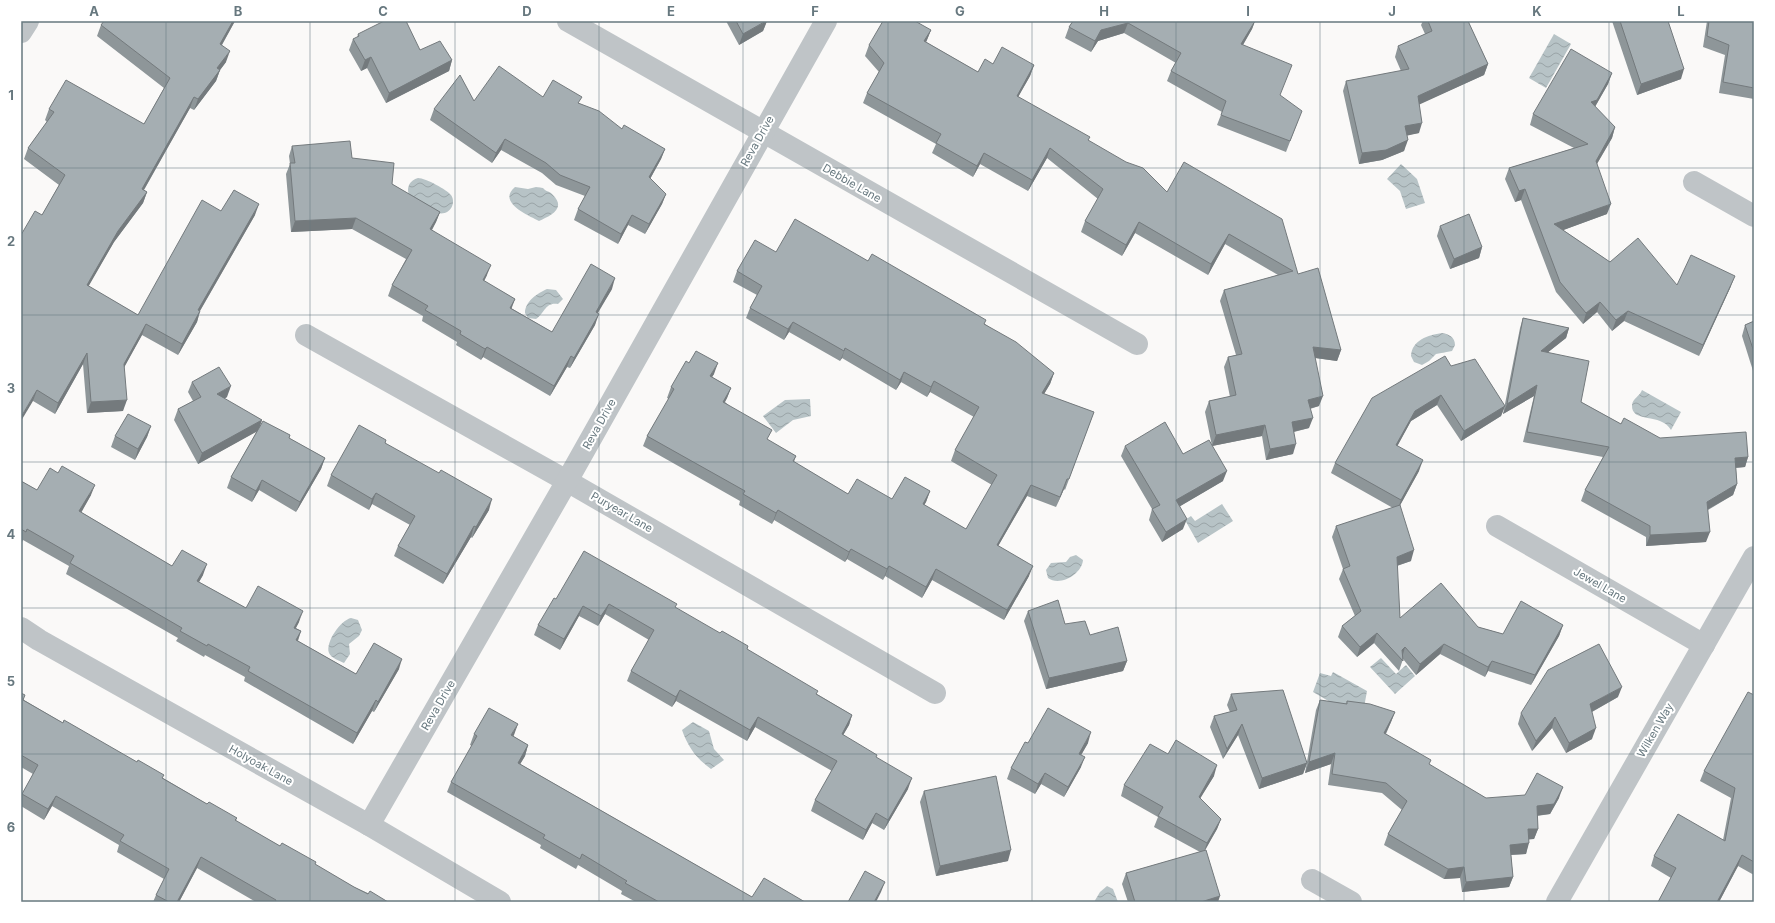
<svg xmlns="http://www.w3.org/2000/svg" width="1775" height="923" font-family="Inter,sans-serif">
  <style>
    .water { fill: url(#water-waves) }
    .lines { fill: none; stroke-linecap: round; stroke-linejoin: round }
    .street { stroke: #bfc4c7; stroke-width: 22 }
    .wall { fill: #8e9699 }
    .shaded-wall { fill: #747a7d }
    .building { fill: #a5aeb2; stroke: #747a7d }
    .grid { fill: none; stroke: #67787f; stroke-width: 1; stroke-opacity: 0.55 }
    .labels { text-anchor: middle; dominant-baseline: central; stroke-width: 4; stroke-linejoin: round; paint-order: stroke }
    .street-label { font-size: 11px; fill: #67787f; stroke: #fff }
    .neatline { fill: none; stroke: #67787f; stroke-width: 1.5 }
    .grid-label { font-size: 13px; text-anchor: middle; font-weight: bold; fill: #67787f }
  </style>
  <defs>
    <pattern id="water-waves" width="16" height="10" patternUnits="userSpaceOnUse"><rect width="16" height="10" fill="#b7c3c6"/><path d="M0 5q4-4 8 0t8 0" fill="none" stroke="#99a3a6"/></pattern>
  </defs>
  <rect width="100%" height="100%" fill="#faf9f8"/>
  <g class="water">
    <path d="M 1554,34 L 1571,44 L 1546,88 L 1529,78 Z"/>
    <path d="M 1401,164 L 1417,179 L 1425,203 L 1406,209 L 1400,191 L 1387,179 Z"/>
    <path d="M 418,178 C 426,178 447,190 451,195 C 457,204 449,216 438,213 C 429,211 418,201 409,195 C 406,187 410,180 418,178 Z"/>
    <path d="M 515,187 L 528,189 L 536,187 L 543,188 C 546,192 550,191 553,195 C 567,209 549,216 539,221 C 527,215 497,202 515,187 Z"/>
    <path d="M 547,289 L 556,290 L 563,299 L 558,304 C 545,302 545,313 536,319 L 528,318 L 525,313 C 525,301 538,293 547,289 Z"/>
    <path d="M 1442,333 C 1449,334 1455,337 1455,345 L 1452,351 L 1436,354 L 1429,361 L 1422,365 L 1414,362 L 1411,356 C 1412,340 1428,335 1442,333 Z"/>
    <path d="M 1642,390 L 1681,412 L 1671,430 C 1661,412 1631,424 1632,405 C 1633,398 1640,396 1642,390 Z"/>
    <path d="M 810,399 L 811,416 L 793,420 L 776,433 L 763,416 L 785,400 Z"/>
    <path d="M 1222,504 L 1233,521 L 1198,543 L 1185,520 L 1191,516 L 1195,521 Z"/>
    <path d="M 1076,555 L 1083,560 C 1082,574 1060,587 1048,578 L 1046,570 L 1051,563 L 1066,562 L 1070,557 Z"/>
    <path d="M 351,618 L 358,620 L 362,630 L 359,636 L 349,644 L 350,654 L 344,663 C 340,661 331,658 329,653 C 325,642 341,620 351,618 Z"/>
    <path d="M 1381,658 L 1396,674 L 1406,665 L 1415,676 L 1395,694 L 1370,667 Z"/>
    <path d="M 1333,672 L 1367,691 L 1363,713 L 1337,706 L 1313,692 L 1320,673 L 1331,676 Z"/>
    <path d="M 693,722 L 709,731 L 714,749 L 724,760 L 711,769 C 696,758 688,747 682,730 Z"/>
    <path d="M 1107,886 L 1113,889 L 1118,902 L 1094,902 L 1100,892 Z"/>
  </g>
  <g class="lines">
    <g class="street">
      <path d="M 568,21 L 1137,344"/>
      <path d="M 21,32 L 28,21"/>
      <path d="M 1694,182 L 1754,216"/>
      <path d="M 306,335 L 567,481 L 935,693"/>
      <path d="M 1497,526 L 1704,645"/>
      <path d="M 21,628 L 39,640 L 369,825 L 500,902"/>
      <path d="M 369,825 L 567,481 L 826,21"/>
      <path d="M 1312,880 L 1351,902"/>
      <path d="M 1557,902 L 1754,557"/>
    </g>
  </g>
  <g class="wall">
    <path d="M 104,21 L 235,21 L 222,45 L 226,62 L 220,70 L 216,81 L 194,110 L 190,108 L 144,190 L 147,192 L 143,203 L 114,242 L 88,286 L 138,315 L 221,211 L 255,215 L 200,311 L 197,322 L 178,355 L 142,335 L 124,367 L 123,411 L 87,413 L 83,364 L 55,414 L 33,401 L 42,215 L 59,185 L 24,159 L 28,148 L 47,122 L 45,120 L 49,109 L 144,124 L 164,88 L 97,36 L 101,25 Z"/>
    <path d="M 726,21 L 767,21 L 763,31 L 739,45 Z"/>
    <path d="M 1073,21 L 1255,21 L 1252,29 L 1243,45 L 1280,96 L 1298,121 L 1286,152 L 1217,125 L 1222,112 L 1167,81 L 1171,71 L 1176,63 L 1124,33 L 1098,41 L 1091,52 L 1065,38 L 1069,27 Z"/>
    <path d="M 1423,21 L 1468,21 L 1488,64 L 1484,75 L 1419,104 L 1419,133 L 1407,135 L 1404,151 L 1382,160 L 1359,164 L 1343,91 L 1346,81 L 1401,71 L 1395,57 L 1398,46 L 1425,34 L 1421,25 Z"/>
    <path d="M 1612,21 L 1668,21 L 1681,79 L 1637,95 Z"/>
    <path d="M 1707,21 L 1754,21 L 1754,99 L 1719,93 L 1725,55 L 1703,47 Z"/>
    <path d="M 931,30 L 926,42 L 978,72 L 993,64 L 1034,65 L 1030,76 L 1018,97 L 1089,141 L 1167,192 L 1298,274 L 1341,350 L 1337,361 L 1315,358 L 1319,406 L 1310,409 L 1309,428 L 1294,432 L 1293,454 L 1266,460 L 1262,436 L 1212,446 L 1223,481 L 1180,506 L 1183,529 L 1162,542 L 1149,520 L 1152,509 L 1121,456 L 1125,446 L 1183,454 L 1212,446 L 1205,412 L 1209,401 L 1230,397 L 1224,367 L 1228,357 L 1236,355 L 1220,301 L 1224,290 L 1278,275 L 1225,244 L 1208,275 L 1135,233 L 1122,256 L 1081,232 L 1085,221 L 1098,199 L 1047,158 L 1028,191 L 980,164 L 973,177 L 932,153 L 936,144 L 863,103 L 867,93 L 879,72 L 865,56 L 869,45 Z"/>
    <path d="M 358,34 L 420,50 L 452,60 L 449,71 L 386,103 L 367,68 L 361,71 L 349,50 L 353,39 L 357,38 Z"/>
    <path d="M 1612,73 L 1608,84 L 1595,107 L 1615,127 L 1612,138 L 1597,164 L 1607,214 L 1563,230 L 1610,262 L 1677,285 L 1731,286 L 1699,356 L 1624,321 L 1612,331 L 1597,312 L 1583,324 L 1556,292 L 1521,200 L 1515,202 L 1505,179 L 1509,168 L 1574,148 L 1530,125 L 1533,114 Z"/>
    <path d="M 543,97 L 579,103 L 622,129 L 665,149 L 661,159 L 650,179 L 666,194 L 662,204 L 645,234 L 628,225 L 618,244 L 574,220 L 578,209 L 585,196 L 556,185 L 542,173 L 501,150 L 492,163 L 430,120 L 434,109 L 474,101 Z"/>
    <path d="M 292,146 L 352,158 L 392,184 L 440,212 L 436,222 L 432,230 L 487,275 L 484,281 L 515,299 L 511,308 L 552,332 L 612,289 L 597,313 L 595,325 L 570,368 L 567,367 L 550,396 L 483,357 L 481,360 L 456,345 L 457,342 L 422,321 L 423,316 L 388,296 L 392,285 L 406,259 L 352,229 L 291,232 L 286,174 L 290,164 L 289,156 Z"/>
    <path d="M 1440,226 L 1482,247 L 1479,258 L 1450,269 L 1437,236 Z"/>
    <path d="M 776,252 L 868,261 L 985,324 L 1054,373 L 1050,384 L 1044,394 L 1094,412 L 1065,490 L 1064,489 L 1056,507 L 1027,496 L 998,546 L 1029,576 L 1004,620 L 932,580 L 922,598 L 885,576 L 883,580 L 847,559 L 845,562 L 774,520 L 772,524 L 739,505 L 740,501 L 643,446 L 647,436 L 669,399 L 667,398 L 671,387 L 689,363 L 714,374 L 712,377 L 731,388 L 727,398 L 725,402 L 768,440 L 796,456 L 794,462 L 848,494 L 892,499 L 930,491 L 926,502 L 924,505 L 966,529 L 992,485 L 951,461 L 955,450 L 974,417 L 930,392 L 927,397 L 901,382 L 896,390 L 842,358 L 840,361 L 789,332 L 784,340 L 746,318 L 750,308 L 757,295 L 733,282 L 737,271 Z"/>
    <path d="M 1523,318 L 1569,328 L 1566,338 L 1548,352 L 1581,402 L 1621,424 L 1660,438 L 1748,457 L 1745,467 L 1736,468 L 1737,484 L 1733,495 L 1708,510 L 1706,542 L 1646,546 L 1646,537 L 1581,501 L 1585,490 L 1603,457 L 1523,442 L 1534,396 L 1503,414 L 1520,328 Z"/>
    <path d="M 1754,321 L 1754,374 L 1742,336 L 1745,325 Z"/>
    <path d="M 1451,366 L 1505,406 L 1501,416 L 1461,441 L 1437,405 L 1411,421 L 1397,446 L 1419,471 L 1400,505 L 1411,561 L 1397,566 L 1400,618 L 1478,627 L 1503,634 L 1563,625 L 1559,636 L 1531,685 L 1488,671 L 1485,677 L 1440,654 L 1416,675 L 1403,659 L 1399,671 L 1374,643 L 1357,657 L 1338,637 L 1342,626 L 1355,616 L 1339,579 L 1343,569 L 1332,537 L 1336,526 L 1393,508 L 1331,473 L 1335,463 Z"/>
    <path d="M 192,382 L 227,397 L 224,399 L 262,420 L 260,426 L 290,435 L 289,438 L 325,458 L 321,469 L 296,512 L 259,490 L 252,502 L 227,488 L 231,477 L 257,431 L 198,464 L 174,420 L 178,409 L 193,401 L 188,392 Z"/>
    <path d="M 151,426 L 147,437 L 135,460 L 111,447 L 115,436 Z"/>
    <path d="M 386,440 L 385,443 L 489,510 L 472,538 L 471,537 L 443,584 L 394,556 L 398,546 L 410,525 L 372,504 L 369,510 L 327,486 L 331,475 Z"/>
    <path d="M 21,481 L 37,490 L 91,495 L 81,512 L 172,566 L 203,575 L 199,582 L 246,608 L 299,622 L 296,628 L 301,631 L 298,641 L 356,674 L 399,669 L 374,712 L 372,711 L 353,744 L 244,681 L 245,677 L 205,655 L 204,657 L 176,641 L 178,638 L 66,574 L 69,566 L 23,540 L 22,542 L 21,541 Z"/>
    <path d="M 556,599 L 675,608 L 747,649 L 817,694 L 852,715 L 849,725 L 843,735 L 876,758 L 908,789 L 884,830 L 872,823 L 863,840 L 811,811 L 815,800 L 832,771 L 755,727 L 747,741 L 676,701 L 672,707 L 627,681 L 631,671 L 649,640 L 605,614 L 598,626 L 579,616 L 560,650 L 534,635 L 538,625 Z"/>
    <path d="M 1028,611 L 1065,624 L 1090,635 L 1127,661 L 1123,671 L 1046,689 L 1024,621 Z"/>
    <path d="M 21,693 L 24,700 L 63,723 L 163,778 L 207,804 L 237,818 L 236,821 L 280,846 L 315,865 L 354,887 L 388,902 L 256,902 L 197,868 L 179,902 L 153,902 L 156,895 L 164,879 L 117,852 L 119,845 L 52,806 L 44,820 L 21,806 L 21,796 L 22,794 L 33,774 L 21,767 Z"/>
    <path d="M 1231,694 L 1307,763 L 1303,774 L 1259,789 L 1238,735 L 1223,759 L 1210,727 L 1214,716 L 1230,712 L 1227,705 Z"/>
    <path d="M 1754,695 L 1754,875 L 1738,866 L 1719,902 L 1658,902 L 1671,878 L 1651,866 L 1654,856 L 1723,840 L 1731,798 L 1700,781 L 1704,771 Z"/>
    <path d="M 1618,697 L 1592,712 L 1592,739 L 1566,753 L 1552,728 L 1532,751 L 1518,724 L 1521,713 Z"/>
    <path d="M 1320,700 L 1346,704 L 1347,701 L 1395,712 L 1391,722 L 1386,734 L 1429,765 L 1486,798 L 1559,798 L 1550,814 L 1537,816 L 1538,829 L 1534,839 L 1529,839 L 1526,854 L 1511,855 L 1513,877 L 1509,887 L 1462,892 L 1460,878 L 1444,879 L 1384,845 L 1388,834 L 1402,810 L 1382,793 L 1328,785 L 1331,764 L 1305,773 L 1316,710 Z"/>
    <path d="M 474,734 L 514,735 L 513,736 L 528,745 L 525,756 L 520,764 L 752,897 L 805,902 L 636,902 L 621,894 L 622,891 L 578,865 L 576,869 L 540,848 L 541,845 L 447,792 L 451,782 L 472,746 L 470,745 Z"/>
    <path d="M 1028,743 L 1088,743 L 1081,755 L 1081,767 L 1064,797 L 1041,784 L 1035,794 L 1007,779 L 1011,768 Z"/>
    <path d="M 1168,754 L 1214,776 L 1200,798 L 1221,819 L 1217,829 L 1204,851 L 1218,902 L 1128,902 L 1122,884 L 1126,873 L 1200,852 L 1154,827 L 1158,817 L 1121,796 L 1124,785 Z"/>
    <path d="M 924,791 L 1008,861 L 936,876 L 920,802 Z"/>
  </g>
  <g class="shaded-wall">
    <path d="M 233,21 L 235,21 L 216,55 L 220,44 Z"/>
    <path d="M 767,21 L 763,31 L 739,45 L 743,34 Z"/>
    <path d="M 1255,21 L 1252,29 L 1237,55 L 1241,44 Z"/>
    <path d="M 1128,23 L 1124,33 L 1098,41 L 1091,52 L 1095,41 L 1101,30 Z"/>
    <path d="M 931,30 L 927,40 L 921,52 L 924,41 Z"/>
    <path d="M 230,51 L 226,62 L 217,74 L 220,70 L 216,81 L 194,110 L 198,99 L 217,68 Z"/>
    <path d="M 371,57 L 367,68 L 361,71 L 365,60 Z"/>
    <path d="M 452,60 L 449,71 L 386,103 L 389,93 Z"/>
    <path d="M 1488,64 L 1484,75 L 1414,107 L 1418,96 Z"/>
    <path d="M 1034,65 L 1030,76 L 1013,106 L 1017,96 Z"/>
    <path d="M 1684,69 L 1681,79 L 1637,95 L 1641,84 Z"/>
    <path d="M 1612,73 L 1608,84 L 1593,110 L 1591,102 Z"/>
    <path d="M 194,97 L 190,108 L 138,200 L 142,189 Z"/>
    <path d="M 1422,123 L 1419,133 L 1401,137 L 1405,126 Z"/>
    <path d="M 1615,127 L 1612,138 L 1592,172 L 1596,161 Z"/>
    <path d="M 505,139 L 501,150 L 492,163 L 496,153 Z"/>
    <path d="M 1408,140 L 1404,151 L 1382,160 L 1359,164 L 1362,153 Z"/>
    <path d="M 1050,148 L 1047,158 L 1028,191 L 1032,180 Z"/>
    <path d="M 665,149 L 661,159 L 645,188 L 649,177 Z"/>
    <path d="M 984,153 L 980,164 L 973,177 L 977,166 Z"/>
    <path d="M 1525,189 L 1521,200 L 1515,202 L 1519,191 Z"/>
    <path d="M 147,192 L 143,203 L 114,242 L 83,296 L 87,285 L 118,231 Z"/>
    <path d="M 666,194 L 662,204 L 645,234 L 649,224 Z"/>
    <path d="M 259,204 L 255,215 L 194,321 L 198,310 Z"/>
    <path d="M 1611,204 L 1607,214 L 1550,235 L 1554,224 Z"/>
    <path d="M 440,212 L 436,222 L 426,240 L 430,229 Z"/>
    <path d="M 632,215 L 628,225 L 618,244 L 621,234 Z"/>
    <path d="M 356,218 L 352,229 L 291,232 L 295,221 Z"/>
    <path d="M 1139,222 L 1135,233 L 1122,256 L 1126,245 Z"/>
    <path d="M 1229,234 L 1225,244 L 1208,275 L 1211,264 Z"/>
    <path d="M 1482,247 L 1479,258 L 1450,269 L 1454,259 Z"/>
    <path d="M 491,265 L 487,275 L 479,291 L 483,280 Z"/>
    <path d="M 1735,276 L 1731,286 L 1699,356 L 1703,345 Z"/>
    <path d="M 615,278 L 612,289 L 592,323 L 596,312 Z"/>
    <path d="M 515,299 L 511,310 L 510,308 Z"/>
    <path d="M 1600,302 L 1597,312 L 1583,324 L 1586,313 Z"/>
    <path d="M 200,311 L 197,322 L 178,355 L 182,344 Z"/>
    <path d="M 1628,311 L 1624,321 L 1612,331 L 1616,320 Z"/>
    <path d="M 599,314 L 595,325 L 570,368 L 574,358 Z"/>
    <path d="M 793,322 L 789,332 L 784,340 L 788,329 Z"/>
    <path d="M 146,324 L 142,335 L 120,375 L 124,364 Z"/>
    <path d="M 1569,328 L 1566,338 L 1537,361 L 1541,351 Z"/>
    <path d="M 487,347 L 483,357 L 481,360 L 485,349 Z"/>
    <path d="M 1313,347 L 1341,350 L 1337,361 L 1309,357 Z"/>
    <path d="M 845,348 L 842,358 L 840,361 L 844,351 Z"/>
    <path d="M 87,353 L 83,364 L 55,414 L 58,403 Z"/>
    <path d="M 571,356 L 567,367 L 550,396 L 554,386 Z"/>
    <path d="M 718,363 L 714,374 L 706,386 L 710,376 Z"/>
    <path d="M 904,372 L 901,382 L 896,390 L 900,380 Z"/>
    <path d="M 1054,373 L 1050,384 L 1038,404 L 1042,393 Z"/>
    <path d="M 934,381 L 930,392 L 927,397 L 931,387 Z"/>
    <path d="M 1537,385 L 1534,396 L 1503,414 L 1507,404 Z"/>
    <path d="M 231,386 L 227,397 L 213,405 L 217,394 Z"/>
    <path d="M 731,388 L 727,398 L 719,412 L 723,402 Z"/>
    <path d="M 37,390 L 33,401 L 21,421 L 21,417 Z"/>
    <path d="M 1441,395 L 1437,405 L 1411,421 L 1392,456 L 1396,445 L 1415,411 Z"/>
    <path d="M 1323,396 L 1319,406 L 1304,410 L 1308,400 Z"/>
    <path d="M 127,400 L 123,411 L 87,413 L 91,402 Z"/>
    <path d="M 1505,406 L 1501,416 L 1461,441 L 1464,431 Z"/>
    <path d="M 1313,418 L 1309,428 L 1288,433 L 1292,422 Z"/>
    <path d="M 262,420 L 258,431 L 198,464 L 202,453 Z"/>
    <path d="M 1265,425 L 1262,436 L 1212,446 L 1216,435 Z"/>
    <path d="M 151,426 L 147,437 L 135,460 L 138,449 Z"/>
    <path d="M 1296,444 L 1293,454 L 1266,460 L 1270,449 Z"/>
    <path d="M 1748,457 L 1745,467 L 1731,468 L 1735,458 Z"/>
    <path d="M 325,458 L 321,469 L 296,512 L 300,502 Z"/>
    <path d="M 1423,460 L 1419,471 L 1397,511 L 1401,500 Z"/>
    <path d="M 1227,471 L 1223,481 L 1172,511 L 1176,500 Z"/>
    <path d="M 1067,479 L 1064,489 L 1056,507 L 1060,497 Z"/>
    <path d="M 262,480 L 259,490 L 252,502 L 256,491 Z"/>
    <path d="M 1737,484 L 1733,495 L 1703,512 L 1707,502 Z"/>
    <path d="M 95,485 L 91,495 L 76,522 L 79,511 Z"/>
    <path d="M 1031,485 L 1027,496 L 993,555 L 997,545 Z"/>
    <path d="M 930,491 L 926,502 L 919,515 L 923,504 Z"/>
    <path d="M 376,493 L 372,504 L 369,510 L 372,499 Z"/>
    <path d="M 492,499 L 489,510 L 472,538 L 476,527 Z"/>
    <path d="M 778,510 L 774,520 L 772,524 L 776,513 Z"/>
    <path d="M 1187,519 L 1183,529 L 1162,542 L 1166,532 Z"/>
    <path d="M 474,526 L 471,537 L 443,584 L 447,574 Z"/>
    <path d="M 1710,532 L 1706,542 L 1646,546 L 1650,535 Z"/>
    <path d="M 851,549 L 847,559 L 845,562 L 849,552 Z"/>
    <path d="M 1414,550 L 1411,561 L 1393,567 L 1397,557 Z"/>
    <path d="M 207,564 L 203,575 L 193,592 L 197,581 Z"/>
    <path d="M 889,566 L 885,576 L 883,580 L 887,569 Z"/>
    <path d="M 1033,566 L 1029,576 L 1004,620 L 1007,610 Z"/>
    <path d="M 936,569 L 932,580 L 922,598 L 926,587 Z"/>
    <path d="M 609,604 L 605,614 L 598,626 L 601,616 Z"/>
    <path d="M 583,606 L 579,616 L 560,650 L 564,639 Z"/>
    <path d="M 303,611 L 299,622 L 290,638 L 294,628 Z"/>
    <path d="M 1563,625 L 1559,636 L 1531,685 L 1535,675 Z"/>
    <path d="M 301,631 L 297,642 L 296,640 Z"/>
    <path d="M 1377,633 L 1374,643 L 1357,657 L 1360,647 Z"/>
    <path d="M 1444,644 L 1440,654 L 1416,675 L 1420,664 Z"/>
    <path d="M 1405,647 L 1402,658 L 1402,650 Z"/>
    <path d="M 402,659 L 399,669 L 374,712 L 378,702 Z"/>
    <path d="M 1127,661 L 1123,671 L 1046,689 L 1049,678 Z"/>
    <path d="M 1492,661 L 1488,671 L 1485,677 L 1488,667 Z"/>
    <path d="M 1622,687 L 1618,697 L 1586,715 L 1590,704 Z"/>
    <path d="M 680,690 L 676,701 L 672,707 L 676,697 Z"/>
    <path d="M 376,700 L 372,711 L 353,744 L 357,733 Z"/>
    <path d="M 1395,712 L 1391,722 L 1381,743 L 1384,733 Z"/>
    <path d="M 852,715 L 849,725 L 838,744 L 842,734 Z"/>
    <path d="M 758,717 L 755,727 L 747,741 L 750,730 Z"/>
    <path d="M 1555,717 L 1552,728 L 1532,751 L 1536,741 Z"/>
    <path d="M 518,724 L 514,735 L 507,746 L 511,735 Z"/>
    <path d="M 1242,724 L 1238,735 L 1223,759 L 1227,749 Z"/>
    <path d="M 1596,728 L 1592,739 L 1566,753 L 1569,743 Z"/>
    <path d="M 1091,732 L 1088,743 L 1076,764 L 1079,754 Z"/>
    <path d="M 528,745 L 525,756 L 515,773 L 518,763 Z"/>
    <path d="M 1335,753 L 1331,764 L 1305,773 L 1309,762 Z"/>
    <path d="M 1085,757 L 1081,767 L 1064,797 L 1068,787 Z"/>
    <path d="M 1307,763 L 1303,774 L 1259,789 L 1262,778 Z"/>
    <path d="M 1217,765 L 1214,776 L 1195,807 L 1199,797 Z"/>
    <path d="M 1045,773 L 1041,784 L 1035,794 L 1038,784 Z"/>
    <path d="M 912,778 L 908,789 L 884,830 L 888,820 Z"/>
    <path d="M 1563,787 L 1559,798 L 1550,814 L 1533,816 L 1537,806 Z"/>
    <path d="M 56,796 L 52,806 L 44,820 L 48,809 Z"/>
    <path d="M 876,813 L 872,823 L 863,840 L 866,830 Z"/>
    <path d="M 1221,819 L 1217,829 L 1203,854 L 1207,843 Z"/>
    <path d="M 1528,829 L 1538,829 L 1534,839 L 1524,840 Z"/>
    <path d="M 1529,843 L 1526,854 L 1507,855 L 1510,845 Z"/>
    <path d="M 1011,850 L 1008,861 L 936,876 L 940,866 Z"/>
    <path d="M 1742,855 L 1738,866 L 1719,902 L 1717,902 Z"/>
    <path d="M 201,857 L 197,868 L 179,902 L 177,902 Z"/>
    <path d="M 1464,867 L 1460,878 L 1444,879 L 1448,869 Z"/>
    <path d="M 1513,877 L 1509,887 L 1462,892 L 1466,882 Z"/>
    <path d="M 885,882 L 881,892 L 876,902 L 874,902 Z"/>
    <path d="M 1220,896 L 1218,902 L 1201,902 Z"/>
  </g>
  <g class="building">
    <path d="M 104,21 L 233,21 L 220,44 L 230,51 L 217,68 L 220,70 L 198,99 L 194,97 L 142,189 L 147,192 L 118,231 L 87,285 L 138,315 L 202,200 L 221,211 L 234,190 L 259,204 L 198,310 L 200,311 L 182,344 L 146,324 L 124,364 L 127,400 L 91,402 L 87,353 L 58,403 L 37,390 L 21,417 L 21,235 L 35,211 L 42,215 L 65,175 L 28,148 L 54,112 L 49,109 L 66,80 L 144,124 L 170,78 L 101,25 Z"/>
    <path d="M 384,21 L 406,21 L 420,50 L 440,41 L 452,60 L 389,93 L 371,57 L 365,60 L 353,39 L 359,36 L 358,34 Z"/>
    <path d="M 736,21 L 766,21 L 743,34 Z"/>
    <path d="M 883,21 L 915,21 L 931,30 L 924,41 L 978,72 L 985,59 L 993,64 L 1002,47 L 1034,65 L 1017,96 L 1090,137 L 1088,140 L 1126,162 L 1143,168 L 1167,192 L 1184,162 L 1282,219 L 1298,274 L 1318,268 L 1341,350 L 1313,347 L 1323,396 L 1308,400 L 1313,418 L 1292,422 L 1296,444 L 1270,449 L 1265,425 L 1216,435 L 1209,401 L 1236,395 L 1228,357 L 1242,354 L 1224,290 L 1293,271 L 1229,234 L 1211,264 L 1139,222 L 1126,245 L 1085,221 L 1103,189 L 1050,148 L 1032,180 L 984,153 L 977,166 L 936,143 L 941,134 L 867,93 L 884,63 L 869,45 Z"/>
    <path d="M 1073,21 L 1255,21 L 1241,44 L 1292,65 L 1280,95 L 1302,111 L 1290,141 L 1221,115 L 1226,101 L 1171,71 L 1181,53 L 1128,23 L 1101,30 L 1095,41 L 1069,27 Z"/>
    <path d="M 1428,21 L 1468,21 L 1488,64 L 1418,96 L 1422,123 L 1405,126 L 1408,140 L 1386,150 L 1362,153 L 1346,81 L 1409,69 L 1398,46 L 1432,31 Z"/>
    <path d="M 1620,21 L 1668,21 L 1684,69 L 1641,84 Z"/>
    <path d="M 1709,21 L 1754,21 L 1754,88 L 1723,82 L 1729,45 L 1707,36 Z"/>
    <path d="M 1571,49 L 1612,73 L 1597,100 L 1591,102 L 1615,127 L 1596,161 L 1611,204 L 1554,224 L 1610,262 L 1638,238 L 1677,285 L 1691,255 L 1735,276 L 1703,345 L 1628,311 L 1616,320 L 1600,302 L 1586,313 L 1560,282 L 1525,189 L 1519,191 L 1509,168 L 1588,144 L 1533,114 Z"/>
    <path d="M 499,66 L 543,97 L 553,80 L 582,97 L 578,103 L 599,111 L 622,129 L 624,125 L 665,149 L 649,177 L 666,194 L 649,224 L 632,215 L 621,234 L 578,209 L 590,187 L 560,175 L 546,163 L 505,139 L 496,153 L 434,109 L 460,75 L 474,101 Z"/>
    <path d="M 350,141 L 352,158 L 394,163 L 392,184 L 440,212 L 430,229 L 491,265 L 483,280 L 515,299 L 510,308 L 552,332 L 591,264 L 615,278 L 596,312 L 599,314 L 574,358 L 571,356 L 554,386 L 487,347 L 485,349 L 460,334 L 461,331 L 425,310 L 428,306 L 392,285 L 412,250 L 356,218 L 295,221 L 290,163 L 295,163 L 292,146 Z"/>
    <path d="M 1469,214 L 1482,247 L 1454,259 L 1440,226 Z"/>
    <path d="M 795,219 L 868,261 L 872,254 L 986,320 L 984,324 L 1016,342 L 1054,373 L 1042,393 L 1094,412 L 1069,479 L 1067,479 L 1060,497 L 1031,485 L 997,545 L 1033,566 L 1007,610 L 936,569 L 926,587 L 889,566 L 887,569 L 851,549 L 849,552 L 778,510 L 776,513 L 743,494 L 745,491 L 647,436 L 674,389 L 671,387 L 686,361 L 689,363 L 696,351 L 718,363 L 710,376 L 731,388 L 723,402 L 772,430 L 767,439 L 796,456 L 793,461 L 848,494 L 857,479 L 892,499 L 905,477 L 930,491 L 923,504 L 966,529 L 997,475 L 955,450 L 979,407 L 934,381 L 931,387 L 904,372 L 900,380 L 845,348 L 844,351 L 793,322 L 788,329 L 750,308 L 762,286 L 737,271 L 755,240 L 776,252 Z"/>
    <path d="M 1523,318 L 1569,328 L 1541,351 L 1589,361 L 1581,402 L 1621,424 L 1624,418 L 1660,438 L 1746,432 L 1748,457 L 1735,458 L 1737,484 L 1707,502 L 1710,532 L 1650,535 L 1650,526 L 1585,490 L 1609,447 L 1527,432 L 1537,385 L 1507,404 Z"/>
    <path d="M 1754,321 L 1754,352 L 1745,325 Z"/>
    <path d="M 1445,356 L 1451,366 L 1475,359 L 1505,406 L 1464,431 L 1441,395 L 1415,411 L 1396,445 L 1423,460 L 1401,500 L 1335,463 L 1372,398 Z"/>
    <path d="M 219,367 L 231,386 L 217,394 L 262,420 L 202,453 L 178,409 L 201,397 L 192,382 Z"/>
    <path d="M 128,414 L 151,426 L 138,449 L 115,436 Z"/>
    <path d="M 263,421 L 290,435 L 289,438 L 325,458 L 300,502 L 262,480 L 256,491 L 231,477 Z"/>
    <path d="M 1165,422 L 1183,454 L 1209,440 L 1227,471 L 1176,500 L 1187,519 L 1166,532 L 1152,509 L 1160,505 L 1125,446 Z"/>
    <path d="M 359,425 L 386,440 L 385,443 L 439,473 L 441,470 L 492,499 L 476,527 L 474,526 L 447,574 L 398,546 L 415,516 L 376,493 L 372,499 L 331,475 Z"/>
    <path d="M 62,466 L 95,485 L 79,511 L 172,566 L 182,550 L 207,564 L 197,581 L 246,608 L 258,586 L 303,611 L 294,628 L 301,631 L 296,640 L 356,674 L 374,643 L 402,659 L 378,702 L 376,700 L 357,733 L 248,671 L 250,667 L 208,644 L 207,646 L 180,631 L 182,628 L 70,563 L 74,556 L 27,529 L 26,532 L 21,529 L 21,481 L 37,490 L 50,468 L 58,473 Z"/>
    <path d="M 1400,505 L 1414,550 L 1397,557 L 1400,618 L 1441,583 L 1478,627 L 1503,634 L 1521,601 L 1563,625 L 1535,675 L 1492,661 L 1488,667 L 1444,644 L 1420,664 L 1405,647 L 1402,650 L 1403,661 L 1377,633 L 1360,647 L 1342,626 L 1361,611 L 1343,569 L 1350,566 L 1336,526 Z"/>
    <path d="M 584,551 L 677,604 L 675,607 L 720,633 L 722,631 L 748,646 L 747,649 L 818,691 L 816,694 L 852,715 L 842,734 L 877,755 L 876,757 L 912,778 L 888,820 L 876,813 L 866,830 L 815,800 L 837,761 L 758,717 L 750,730 L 680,690 L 676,697 L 631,671 L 654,630 L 609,604 L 601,616 L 583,606 L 564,639 L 538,625 L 554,598 L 556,599 Z"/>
    <path d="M 1058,600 L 1065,624 L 1085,621 L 1090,635 L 1118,627 L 1127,661 L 1049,678 L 1028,611 Z"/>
    <path d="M 1599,644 L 1622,687 L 1590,704 L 1596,728 L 1569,743 L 1555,717 L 1536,741 L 1521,713 L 1548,670 Z"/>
    <path d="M 1283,690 L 1307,763 L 1262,778 L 1242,724 L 1227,749 L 1214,716 L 1237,710 L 1231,694 Z"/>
    <path d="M 1748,692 L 1754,695 L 1754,862 L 1742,855 L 1717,902 L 1658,902 L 1676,868 L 1654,856 L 1678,814 L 1725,841 L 1735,788 L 1704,771 Z"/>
    <path d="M 21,693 L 25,695 L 23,700 L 63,723 L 64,720 L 137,762 L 138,760 L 164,775 L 162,778 L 207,804 L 209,802 L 237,818 L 235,820 L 280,846 L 282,843 L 316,862 L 315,864 L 354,887 L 368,894 L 370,891 L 388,902 L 275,902 L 276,900 L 201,857 L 177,902 L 169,902 L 156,895 L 169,869 L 120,841 L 124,835 L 56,796 L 48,809 L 22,794 L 38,765 L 21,755 Z"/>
    <path d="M 1320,700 L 1347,704 L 1347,701 L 1370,704 L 1395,712 L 1384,733 L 1431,760 L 1429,764 L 1486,798 L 1525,795 L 1537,773 L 1563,787 L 1554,804 L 1537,806 L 1538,829 L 1528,829 L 1529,843 L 1510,845 L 1513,877 L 1466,882 L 1464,867 L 1448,869 L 1388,834 L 1407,801 L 1386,783 L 1332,774 L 1335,753 L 1309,762 Z"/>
    <path d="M 489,708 L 518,724 L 511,735 L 528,745 L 518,763 L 752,897 L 764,878 L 805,902 L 659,902 L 625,883 L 627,881 L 582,854 L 580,859 L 543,838 L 545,835 L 451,782 L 477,736 L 474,734 Z"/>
    <path d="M 1048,708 L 1091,732 L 1079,754 L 1085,757 L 1068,787 L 1045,773 L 1038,784 L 1011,768 L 1025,742 L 1028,743 Z"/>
    <path d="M 1176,740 L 1217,765 L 1199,797 L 1221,819 L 1207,843 L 1158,816 L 1163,807 L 1124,785 L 1150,744 L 1168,754 Z"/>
    <path d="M 996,776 L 1011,850 L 940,866 L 924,791 Z"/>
    <path d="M 1206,850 L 1220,896 L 1201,902 L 1135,902 L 1126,873 Z"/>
    <path d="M 865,871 L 885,882 L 874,902 L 848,902 Z"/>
  </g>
  <path class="grid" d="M 166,21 L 166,902M 310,21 L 310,902M 455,21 L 455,902M 599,21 L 599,902M 743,21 L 743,902M 888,21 L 888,902M 1032,21 L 1032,902M 1176,21 L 1176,902M 1320,21 L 1320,902M 1464,21 L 1464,902M 1609,21 L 1609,902M 21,168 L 1754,168M 21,315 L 1754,315M 21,462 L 1754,462M 21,608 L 1754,608M 21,754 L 1754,754"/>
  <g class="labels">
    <g class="street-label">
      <text transform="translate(757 141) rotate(-61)">Reva Drive</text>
      <text transform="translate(852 183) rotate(30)">Debbie Lane</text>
      <text transform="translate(599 424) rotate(-61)">Reva Drive</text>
      <text transform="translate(622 512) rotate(30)">Puryear Lane</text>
      <text transform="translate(1600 585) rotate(30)">Jewel Lane</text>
      <text transform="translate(438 705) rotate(-60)">Reva Drive</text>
      <text transform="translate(1655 730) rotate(-60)">Wilken Way</text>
      <text transform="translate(261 765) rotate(29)">Holyoak Lane</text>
    </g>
  </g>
  <rect width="1775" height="923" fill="none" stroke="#ffffff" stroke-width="44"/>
  <rect x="22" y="22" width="1731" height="879" class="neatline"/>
  <g class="grid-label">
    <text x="94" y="16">A</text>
    <text x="238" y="16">B</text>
    <text x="383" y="16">C</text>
    <text x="527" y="16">D</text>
    <text x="671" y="16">E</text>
    <text x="815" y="16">F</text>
    <text x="960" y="16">G</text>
    <text x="1104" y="16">H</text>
    <text x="1248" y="16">I</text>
    <text x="1392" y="16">J</text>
    <text x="1537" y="16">K</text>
    <text x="1681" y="16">L</text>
    <text x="11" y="100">1</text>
    <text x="11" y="246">2</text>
    <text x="11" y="393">3</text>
    <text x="11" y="539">4</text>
    <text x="11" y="686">5</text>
    <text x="11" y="832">6</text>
  </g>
</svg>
